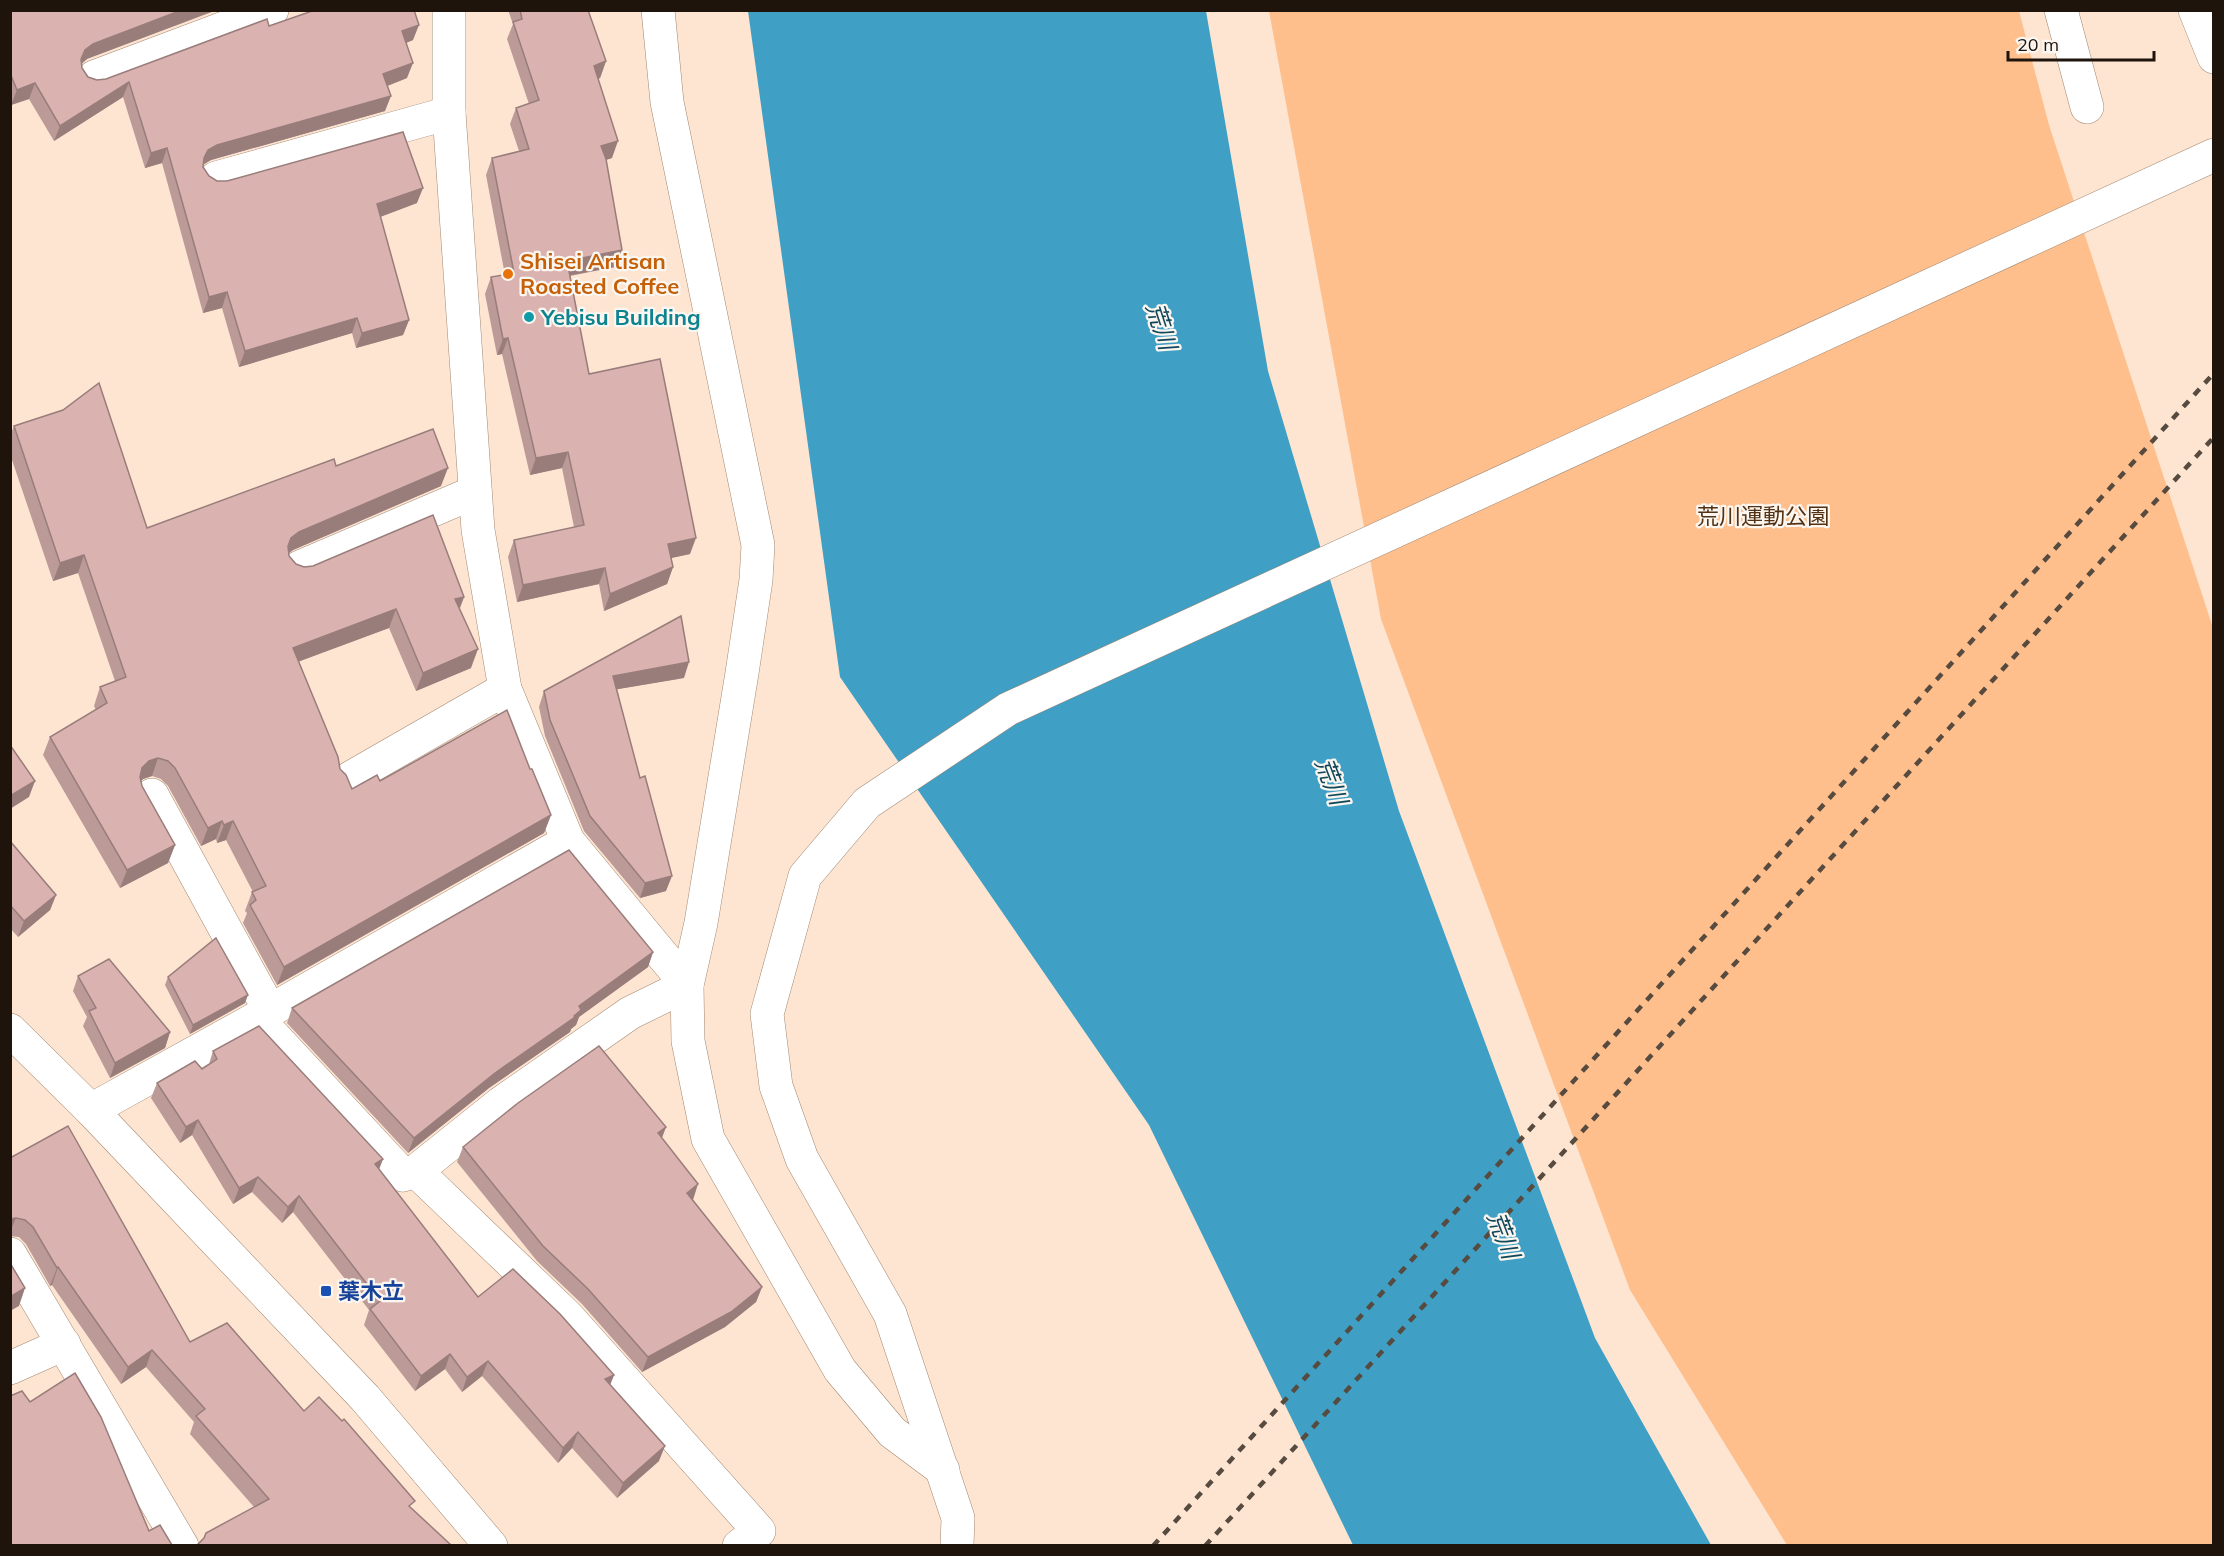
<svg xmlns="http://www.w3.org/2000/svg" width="2224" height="1556" font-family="Mulish,'Noto Sans JP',sans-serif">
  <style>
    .green { fill: #febf8d }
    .water { fill: #3f9fc4 }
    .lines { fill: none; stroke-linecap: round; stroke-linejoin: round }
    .street-casing { stroke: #a38872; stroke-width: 34 }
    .secondary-casing { stroke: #a38872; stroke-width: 34 }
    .street { stroke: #fff; stroke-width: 33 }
    .secondary { stroke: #fff; stroke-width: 33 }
    .rail { stroke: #574a3f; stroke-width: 4.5; stroke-dasharray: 8 8; stroke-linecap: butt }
    .wall { fill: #bb9a97 }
    .shaded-wall { fill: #997d7b }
    .building { fill: #dab3b0; stroke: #997d7b; stroke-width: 1.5 }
    .food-dot { fill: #e8710a; stroke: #fcf6f1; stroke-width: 2 }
    .culture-dot { fill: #0f9aa8; stroke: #fcf6f1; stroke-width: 2 }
    .transit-dot { fill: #1a4fb4; stroke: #fcf6f1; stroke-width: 2 }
    .labels { text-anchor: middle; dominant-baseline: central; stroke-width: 4.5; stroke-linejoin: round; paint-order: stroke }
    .food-label { font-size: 22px; font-weight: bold; fill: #c56008; stroke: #fcf6f1; text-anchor: start }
    .culture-label { font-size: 22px; font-weight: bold; fill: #0d838f; stroke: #fcf6f1; text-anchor: start }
    .park-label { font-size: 22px; fill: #523114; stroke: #fcf6f1 }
    .transit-label { font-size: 22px; font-weight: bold; fill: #164399; stroke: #fcf6f1; text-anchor: start }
    .water-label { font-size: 24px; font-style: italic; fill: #11475b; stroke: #fcf6f1 }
  </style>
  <rect width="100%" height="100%" fill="#fde5d2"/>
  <path class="green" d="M 1269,11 L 2019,11 L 2049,125 L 2213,628 L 2213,1545 L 1787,1545 L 1630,1290 L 1381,619 Z"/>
  <path class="water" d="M 748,11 L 1206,11 L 1268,371 L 1399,811 L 1595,1338 L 1711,1545 L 1353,1545 L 1149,1125 L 840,677 Z"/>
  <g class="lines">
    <g class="street-casing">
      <g id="street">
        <path d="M 658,10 L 667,102 L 758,545 L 756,580 L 742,673 L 701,923 L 687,985 L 688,1041 L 708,1139 L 840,1370 L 892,1432 L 943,1470"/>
        <path d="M 2061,10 L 2087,107"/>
        <path d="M 2195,10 L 2214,57"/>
        <path d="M 94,77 L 272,10"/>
        <path d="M 216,178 L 449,113"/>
        <path d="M 300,567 L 475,492"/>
        <path d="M 350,778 L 505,689"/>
        <path d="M 152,795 L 269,1009"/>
        <path d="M 257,1018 L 403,1175 L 416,1171 L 568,1317 L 759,1531 L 739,1546"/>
        <path d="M 91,1110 L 257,1018 L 568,841"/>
        <path d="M 416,1171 L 501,1103 L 630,1013 L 687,985 L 568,841 L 505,689 L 478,530 L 449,113 L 449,10"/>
        <path d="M 10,1254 L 182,1546"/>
        <path d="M 10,1368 L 64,1344"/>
        <path d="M 957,1546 L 958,1518 L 890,1314 L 802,1159 L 776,1086 L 767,1014 L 805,876 L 867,803 L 1008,709 L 2214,155"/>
      </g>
    </g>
    <g class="secondary-casing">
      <path id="secondary" d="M 10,1030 L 91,1110 L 365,1398 L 491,1546"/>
    </g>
    <use href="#street" class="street"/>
    <use href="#secondary" class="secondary"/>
    <g class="rail">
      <path d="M 1153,1546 L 2214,373"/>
      <path d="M 1205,1546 L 2214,437"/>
    </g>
  </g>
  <g class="wall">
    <path d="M 508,10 L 588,10 L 606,61 L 600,78 L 598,79 L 612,158 L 606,160 L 622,250 L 615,267 L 570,276 L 589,374 L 690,554 L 671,558 L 673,567 L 667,584 L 604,611 L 599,584 L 517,602 L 508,557 L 514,540 L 574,527 L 562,468 L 530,475 L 502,354 L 497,355 L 485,294 L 491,277 L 505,275 L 486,175 L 492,158 L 519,151 L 510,124 L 516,108 L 529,104 L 507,39 L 513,24 Z"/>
    <path d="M 10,12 L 87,59 L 81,64 L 82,68 L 88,77 L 97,80 L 106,79 L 269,26 L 413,40 L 406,43 L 407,78 L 387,86 L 385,111 L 211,160 L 203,165 L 203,167 L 209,176 L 217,181 L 417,203 L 380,217 L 409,320 L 403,335 L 356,348 L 352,333 L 239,367 L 222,308 L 203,313 L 162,163 L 145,168 L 123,97 L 54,141 L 29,99 L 11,105 Z"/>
    <path d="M 14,426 L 147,528 L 336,466 L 441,486 L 293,550 L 289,553 L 289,556 L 296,564 L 304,567 L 464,597 L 460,608 L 471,668 L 416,691 L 389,628 L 299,661 L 340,769 L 352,789 L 380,781 L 530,769 L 551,815 L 544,833 L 277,985 L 243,923 L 247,913 L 245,911 L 252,892 L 253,892 L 226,840 L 217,843 L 216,839 L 201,846 L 168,786 L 161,779 L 152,776 L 143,779 L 141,781 L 142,786 L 175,845 L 168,863 L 120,888 L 43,755 L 50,737 L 96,710 L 94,706 L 100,687 L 115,681 L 78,573 L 53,581 L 10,454 L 10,436 Z"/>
    <path d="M 684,678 L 617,689 L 666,891 L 640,898 L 584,831 L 545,736 L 539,707 L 544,691 Z"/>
    <path d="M 10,841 L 56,895 L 50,910 L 18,937 L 10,928 Z"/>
    <path d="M 653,952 L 648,967 L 579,1017 L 576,1025 L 571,1029 L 570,1032 L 489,1088 L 408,1153 L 287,1023 L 292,1008 Z"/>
    <path d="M 78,976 L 170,1032 L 165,1048 L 110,1078 L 83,1026 L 87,1017 L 73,991 Z"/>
    <path d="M 168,977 L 245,1003 L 190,1034 L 165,985 Z"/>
    <path d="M 213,1051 L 379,1169 L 478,1297 L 614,1375 L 610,1385 L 659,1461 L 617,1498 L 572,1448 L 558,1463 L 482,1376 L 462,1392 L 445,1369 L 415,1391 L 364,1325 L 369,1310 L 293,1212 L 282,1223 L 252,1192 L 233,1204 L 192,1135 L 180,1143 L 151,1098 L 157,1083 L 202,1069 L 209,1064 Z"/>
    <path d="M 666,1127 L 662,1138 L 692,1200 L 762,1287 L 756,1302 L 725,1327 L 642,1372 L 582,1304 L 537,1261 L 457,1162 L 463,1147 Z"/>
    <path d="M 10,1158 L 190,1342 L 304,1411 L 415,1501 L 197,1545 L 254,1507 L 190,1434 L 194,1422 L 146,1367 L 121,1384 L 52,1285 L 50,1286 L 26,1244 L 19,1237 L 10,1236 Z"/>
  </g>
  <g class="shaded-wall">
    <path d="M 182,10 L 217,10 L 87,59 L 79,66 L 85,50 L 93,44 Z"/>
    <path d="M 419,25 L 413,40 L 396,47 L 402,31 Z"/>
    <path d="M 606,61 L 600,78 L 588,82 L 594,66 Z"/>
    <path d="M 413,63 L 407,78 L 377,90 L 383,74 Z"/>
    <path d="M 129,82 L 123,97 L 54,141 L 60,126 Z"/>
    <path d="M 35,83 L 29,99 L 11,105 L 17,90 Z"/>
    <path d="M 391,96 L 385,111 L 211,160 L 202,165 L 204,158 L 208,150 L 217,145 Z"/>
    <path d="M 618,141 L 612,158 L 595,163 L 601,146 Z"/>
    <path d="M 167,148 L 162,163 L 145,168 L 151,153 Z"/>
    <path d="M 423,188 L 417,203 L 372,220 L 377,204 Z"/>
    <path d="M 622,250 L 615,267 L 561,277 L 567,261 Z"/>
    <path d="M 227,292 L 222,308 L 203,313 L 209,297 Z"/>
    <path d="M 357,318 L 352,333 L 239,367 L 245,351 Z"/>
    <path d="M 409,320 L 403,335 L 356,348 L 362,333 Z"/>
    <path d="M 508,338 L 502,354 L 497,355 L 503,339 Z"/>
    <path d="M 568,452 L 562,468 L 530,475 L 536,458 Z"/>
    <path d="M 448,468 L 441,486 L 293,550 L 285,556 L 291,538 L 299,532 Z"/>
    <path d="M 696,538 L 690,554 L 662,560 L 668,544 Z"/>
    <path d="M 84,555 L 78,573 L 53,581 L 60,563 Z"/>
    <path d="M 673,567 L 667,584 L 604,611 L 610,594 Z"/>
    <path d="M 605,568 L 599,584 L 517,602 L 523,585 Z"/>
    <path d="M 464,597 L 457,615 L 455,599 Z"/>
    <path d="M 396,609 L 389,628 L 287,666 L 293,648 Z"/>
    <path d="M 478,649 L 471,668 L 416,691 L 423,673 Z"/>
    <path d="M 689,662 L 684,678 L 607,691 L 613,676 Z"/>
    <path d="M 158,758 L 152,776 L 143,779 L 136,786 L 142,768 L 149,761 Z"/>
    <path d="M 35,781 L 29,797 L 10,809 L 10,796 Z"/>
    <path d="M 551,815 L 544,833 L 277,985 L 284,967 Z"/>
    <path d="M 222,821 L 216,839 L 201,846 L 208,828 Z"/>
    <path d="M 233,821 L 226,840 L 217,843 L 224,825 Z"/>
    <path d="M 175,845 L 168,863 L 120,888 L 127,870 Z"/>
    <path d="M 672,876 L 666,891 L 640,898 L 645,883 Z"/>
    <path d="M 56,895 L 50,910 L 18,937 L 24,921 Z"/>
    <path d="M 653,952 L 648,967 L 579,1017 L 576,1025 L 571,1029 L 570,1032 L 489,1088 L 408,1153 L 414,1138 L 579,1006 Z"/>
    <path d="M 248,995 L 245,1003 L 190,1034 L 193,1025 Z"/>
    <path d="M 170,1032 L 165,1048 L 110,1078 L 115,1063 Z"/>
    <path d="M 198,1120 L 192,1135 L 180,1143 L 186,1127 Z"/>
    <path d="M 666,1127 L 660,1142 L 658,1133 Z"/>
    <path d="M 383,1159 L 377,1175 L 375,1164 Z"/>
    <path d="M 258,1177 L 252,1192 L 233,1204 L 239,1188 Z"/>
    <path d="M 698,1184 L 693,1200 L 682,1209 L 687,1193 Z"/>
    <path d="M 299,1196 L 293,1212 L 282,1223 L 288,1207 Z"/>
    <path d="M 16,1218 L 10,1232 L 10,1219 Z"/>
    <path d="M 58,1267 L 52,1285 L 50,1286 L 57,1268 Z"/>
    <path d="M 762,1287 L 756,1302 L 725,1327 L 642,1372 L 648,1357 Z"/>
    <path d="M 25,1288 L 19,1306 L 10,1311 L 10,1297 Z"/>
    <path d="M 152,1350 L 146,1367 L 121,1384 L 128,1367 Z"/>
    <path d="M 450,1354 L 445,1369 L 415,1391 L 421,1376 Z"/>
    <path d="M 488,1361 L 482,1376 L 462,1392 L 467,1377 Z"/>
    <path d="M 614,1375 L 608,1390 L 605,1379 Z"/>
    <path d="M 578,1432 L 572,1448 L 558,1463 L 563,1448 Z"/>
    <path d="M 665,1446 L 659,1461 L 617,1498 L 623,1483 Z"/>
  </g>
  <g class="building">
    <path d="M 14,10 L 182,10 L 93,44 L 85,50 L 81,59 L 82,68 L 88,77 L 97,80 L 106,79 L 267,19 L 269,26 L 315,10 L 414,10 L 419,25 L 402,31 L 413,63 L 383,74 L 391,96 L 217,145 L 208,150 L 204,158 L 203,167 L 209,176 L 217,181 L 227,181 L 403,132 L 423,188 L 377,204 L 409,320 L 362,333 L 357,318 L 245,351 L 227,292 L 209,297 L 167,148 L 151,153 L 129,82 L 60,126 L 35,83 L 17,90 L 10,73 L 10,12 Z"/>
    <path d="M 520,10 L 588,10 L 606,61 L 594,66 L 618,141 L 601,146 L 606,159 L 622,250 L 567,261 L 589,374 L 660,359 L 696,538 L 668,544 L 673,567 L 610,594 L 605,568 L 523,585 L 514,540 L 584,525 L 568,452 L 536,458 L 508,338 L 503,339 L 491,277 L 514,273 L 492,158 L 529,149 L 516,108 L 539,100 L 513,22 L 522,19 Z"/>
    <path d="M 99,383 L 147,528 L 334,459 L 336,466 L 433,429 L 448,468 L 299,532 L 291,538 L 288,546 L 289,556 L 296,564 L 304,567 L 313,566 L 433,515 L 464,597 L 455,599 L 478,649 L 423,673 L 396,609 L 293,648 L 338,757 L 340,769 L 346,775 L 352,789 L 377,775 L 380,781 L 507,710 L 530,769 L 532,769 L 551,815 L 284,967 L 250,905 L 256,900 L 252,892 L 266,886 L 233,821 L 224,825 L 222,821 L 208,828 L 175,768 L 168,761 L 158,758 L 149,761 L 142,768 L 140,777 L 142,786 L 175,845 L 127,870 L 50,737 L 107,703 L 100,687 L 126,677 L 84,555 L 60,563 L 14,426 L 63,410 Z"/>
    <path d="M 681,616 L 689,662 L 613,676 L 640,778 L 645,776 L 672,876 L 645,883 L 590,816 L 550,720 L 544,691 Z"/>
    <path d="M 10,745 L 35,781 L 10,796 Z"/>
    <path d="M 10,841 L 56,895 L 24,921 L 10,905 Z"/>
    <path d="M 569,850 L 653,952 L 579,1006 L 581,1010 L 574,1016 L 575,1017 L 495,1073 L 414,1138 L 292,1008 Z"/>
    <path d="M 216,938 L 248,995 L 193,1025 L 168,977 Z"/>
    <path d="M 109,959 L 170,1032 L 115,1063 L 89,1011 L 96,1008 L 78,976 Z"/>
    <path d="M 259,1026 L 383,1159 L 375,1164 L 478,1297 L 513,1269 L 560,1314 L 614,1375 L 605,1379 L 665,1446 L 623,1483 L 578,1432 L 563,1448 L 488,1361 L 467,1377 L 450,1354 L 421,1376 L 370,1309 L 380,1301 L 299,1196 L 288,1207 L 258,1177 L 239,1188 L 198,1120 L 186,1127 L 157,1083 L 195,1061 L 202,1069 L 217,1059 L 213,1051 Z"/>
    <path d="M 599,1046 L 666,1127 L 658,1133 L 698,1184 L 687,1193 L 762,1287 L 731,1312 L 648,1357 L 588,1289 L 543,1246 L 463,1147 L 518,1103 Z"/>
    <path d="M 68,1126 L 190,1342 L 227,1323 L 304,1411 L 319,1397 L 342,1421 L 344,1419 L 415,1501 L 409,1506 L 451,1545 L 195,1545 L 197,1545 L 204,1538 L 206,1533 L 269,1499 L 196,1416 L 205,1409 L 152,1350 L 128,1367 L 58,1267 L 57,1268 L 33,1227 L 25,1220 L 16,1218 L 10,1219 L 10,1158 Z"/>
    <path d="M 10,1263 L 25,1288 L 10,1297 Z"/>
    <path d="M 75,1373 L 101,1417 L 149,1531 L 160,1525 L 172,1545 L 10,1545 L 10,1396 L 22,1391 L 30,1402 Z"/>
  </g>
  <circle class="food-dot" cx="508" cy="274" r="6"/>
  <circle class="culture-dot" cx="529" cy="317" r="6"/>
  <rect class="transit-dot" x="320" y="1285" width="12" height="12" rx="3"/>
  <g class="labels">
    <g class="food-label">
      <text x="520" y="261">Shisei Artisan<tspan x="520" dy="25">Roasted Coffee</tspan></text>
    </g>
    <g class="culture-label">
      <text x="541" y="317">Yebisu Building</text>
    </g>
    <g class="park-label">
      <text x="1763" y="516">荒川運動公園</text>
    </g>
    <g class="transit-label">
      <text x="338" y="1291">葉木立</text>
    </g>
    <g class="water-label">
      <text transform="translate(1162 326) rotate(72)">荒川</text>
      <text transform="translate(1332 781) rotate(69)">荒川</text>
      <text transform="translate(1504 1235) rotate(69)">荒川</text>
    </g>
  </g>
  <rect width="2224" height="1556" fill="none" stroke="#1e140c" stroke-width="24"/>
  <path d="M2008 51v9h146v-9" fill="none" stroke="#1e140c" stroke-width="3"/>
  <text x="2017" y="51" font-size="18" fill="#1e140c" stroke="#fcf6f1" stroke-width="4.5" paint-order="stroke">20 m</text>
</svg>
